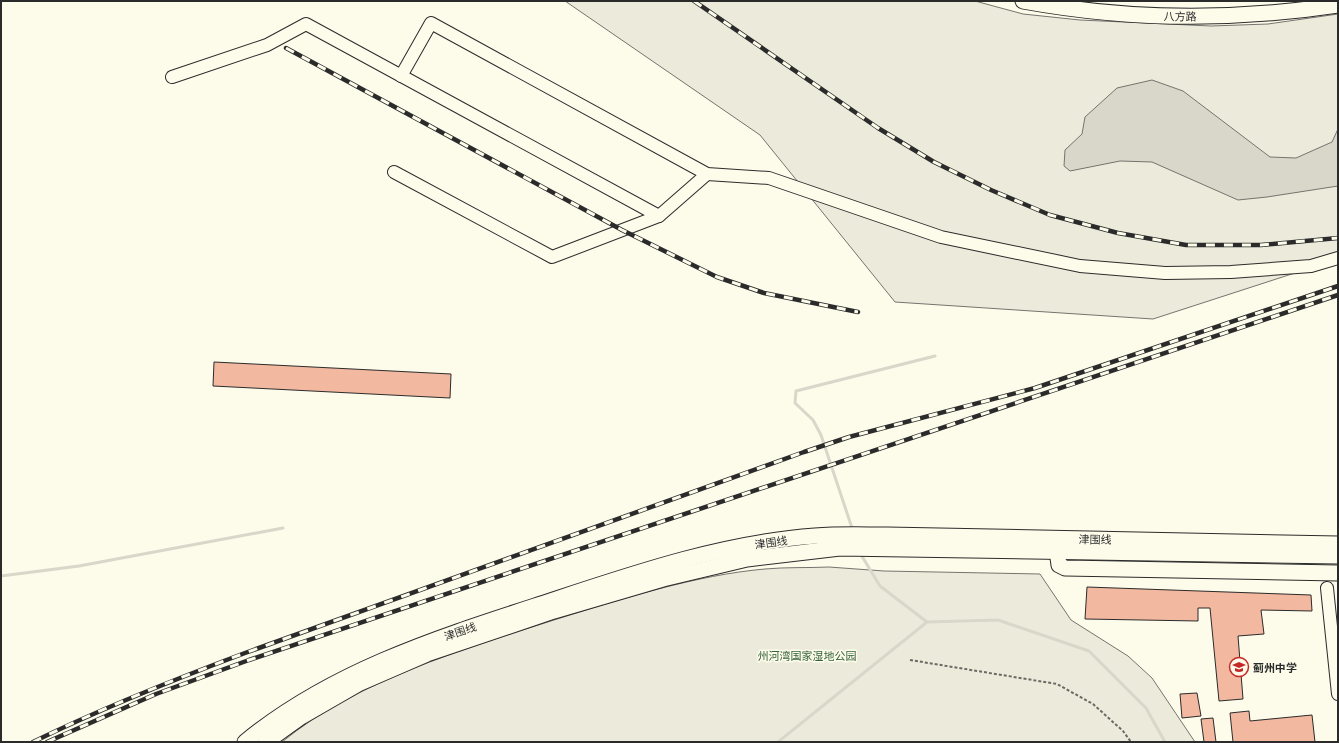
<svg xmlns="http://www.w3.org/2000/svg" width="1339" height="743" font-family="Lato,'Noto Sans SC',sans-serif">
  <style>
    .green { fill: #ecebdb; stroke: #74746e }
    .water { fill: #d8d7c9; stroke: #74746e }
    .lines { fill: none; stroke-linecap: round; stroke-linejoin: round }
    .stream { stroke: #d8d7c9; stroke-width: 3 }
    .building { fill: #f2b8a0; stroke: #2b2b2b }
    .minor-casing { stroke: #2b2b2b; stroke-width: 14 }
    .major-casing { stroke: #2b2b2b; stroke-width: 17 }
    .path { stroke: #6a6964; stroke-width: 2; stroke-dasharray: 3 2; stroke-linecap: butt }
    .minor { stroke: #fdfbea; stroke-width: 12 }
    .major { stroke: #fdfbea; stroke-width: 15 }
    .rail-casing { stroke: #2b2b2b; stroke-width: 4.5 }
    .rail { stroke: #fdfbea; stroke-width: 3; stroke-dasharray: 9; stroke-linecap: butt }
    .labels { text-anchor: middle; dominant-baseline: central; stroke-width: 3; stroke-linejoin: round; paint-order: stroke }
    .street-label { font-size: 11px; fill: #2b2b2b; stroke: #fdfbea }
    .park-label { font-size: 11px; fill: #34623c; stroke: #fdfbea }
    .poi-label { font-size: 11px; font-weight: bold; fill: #2b2b2b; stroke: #fdfbea; text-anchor: start }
  </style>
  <rect width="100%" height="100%" fill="#fdfbea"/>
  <g class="green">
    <path d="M 565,1 L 975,1 L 1023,14 L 1080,20 L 1211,26 L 1268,24 L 1338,14 L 1338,259 L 1153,319 L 895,302 L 760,135 Z"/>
    <path d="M 829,567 L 884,571 L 1040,574 L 1071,620 L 1128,656 L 1152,678 L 1195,742 L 282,742 C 356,681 464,649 554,620 C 621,599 696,575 765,569 C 786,567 808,568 829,567 Z"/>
  </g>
  <path class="water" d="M 1152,80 L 1183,91 L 1270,157 L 1296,158 L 1332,142 L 1338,129 L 1338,186 L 1267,197 L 1238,200 L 1152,162 L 1120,161 L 1070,171 L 1064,166 L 1065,150 L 1082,134 L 1085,117 L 1117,88 Z"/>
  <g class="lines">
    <g class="stream">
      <path d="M 853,531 L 821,435 L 813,420 L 795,403 L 796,391 L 935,356"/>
      <path d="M 860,553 L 880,586 L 927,622"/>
      <path d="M 1,576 L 79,566 L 283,528"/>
      <path d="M 778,742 L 927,622 L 998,620 L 1089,651 L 1146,708 L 1165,742"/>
    </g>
  </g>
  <g class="building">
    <path d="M 214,362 L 451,374 L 450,398 L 213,386 Z"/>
    <path d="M 1087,587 L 1311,595 L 1312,611 L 1261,610 L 1264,634 L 1238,636 L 1243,699 L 1219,701 L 1210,608 L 1198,608 L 1198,621 L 1085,619 Z"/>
    <path d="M 1197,693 L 1201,716 L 1182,718 L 1180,694 Z"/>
    <path d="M 1249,711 L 1250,721 L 1312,715 L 1315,742 L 1233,742 L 1230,713 Z"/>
    <path d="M 1213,718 L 1216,742 L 1204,742 L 1201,719 Z"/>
  </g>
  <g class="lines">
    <g class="minor-casing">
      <g id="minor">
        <path d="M 401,76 L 431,23 L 707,174 L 769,178 L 941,237 L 1080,266 L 1165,273 L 1231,272 L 1311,266 L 1338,258"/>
        <path d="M 172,77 L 267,45 L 306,24 L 659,216"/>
        <path d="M 394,172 L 552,257 L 659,216 L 707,174"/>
        <path d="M 1327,588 L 1338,694"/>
      </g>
    </g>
    <g class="major-casing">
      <g id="major">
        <path d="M 1023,1 C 1127,20 1233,21 1338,5"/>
        <path d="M 1057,551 L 1059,565 L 1065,568 L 1338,573"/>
        <path d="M 245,742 C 329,673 433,639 535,606 C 626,576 719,543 815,536 C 839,534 863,535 887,535 L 1338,544"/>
        <path d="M 266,742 L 301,717 L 360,683 L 427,654 L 554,611 L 663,579 L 747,559 L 840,548 L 1338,556"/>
      </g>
    </g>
    <path class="path" d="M 910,660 L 1057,684 L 1093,704 L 1123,731 L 1131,742"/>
    <use href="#minor" class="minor"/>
    <use href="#major" class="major"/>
    <g class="rail-casing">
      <g id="rail">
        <path d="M 694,1 L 878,128 L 934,162 L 991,190 L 1050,215 L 1118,233 L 1186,245 L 1261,245 L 1338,238"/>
        <path d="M 286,48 L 622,230 L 717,277 L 764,293 L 858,312"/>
        <path d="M 33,742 C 102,708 173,680 245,653 L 804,452 L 849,437 L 1035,388 L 1338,286"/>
        <path d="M 47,742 L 156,694 L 249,660 L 1338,295"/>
      </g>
    </g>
    <use href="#rail" class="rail"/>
  </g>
  <defs>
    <g id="school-ring" transform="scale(1)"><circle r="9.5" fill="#fdfbea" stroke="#c62828" stroke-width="1.5"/><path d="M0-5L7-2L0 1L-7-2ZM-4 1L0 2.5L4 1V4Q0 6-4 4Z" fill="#c62828"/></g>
  </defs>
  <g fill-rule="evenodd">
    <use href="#school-ring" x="1239" y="667"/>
  </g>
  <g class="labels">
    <g class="street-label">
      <text transform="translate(1180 16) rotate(1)">八方路</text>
      <text transform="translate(1095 539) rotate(1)">津围线</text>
      <text transform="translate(771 542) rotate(-8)">津围线</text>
      <text transform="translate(460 631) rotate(-19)">津围线</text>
    </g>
    <g class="park-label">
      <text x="807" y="655">州河湾国家湿地公园</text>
    </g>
    <g class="poi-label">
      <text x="1253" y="667">蓟州中学</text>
    </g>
  </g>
  <rect width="1339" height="743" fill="none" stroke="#2b2b2b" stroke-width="4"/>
</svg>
